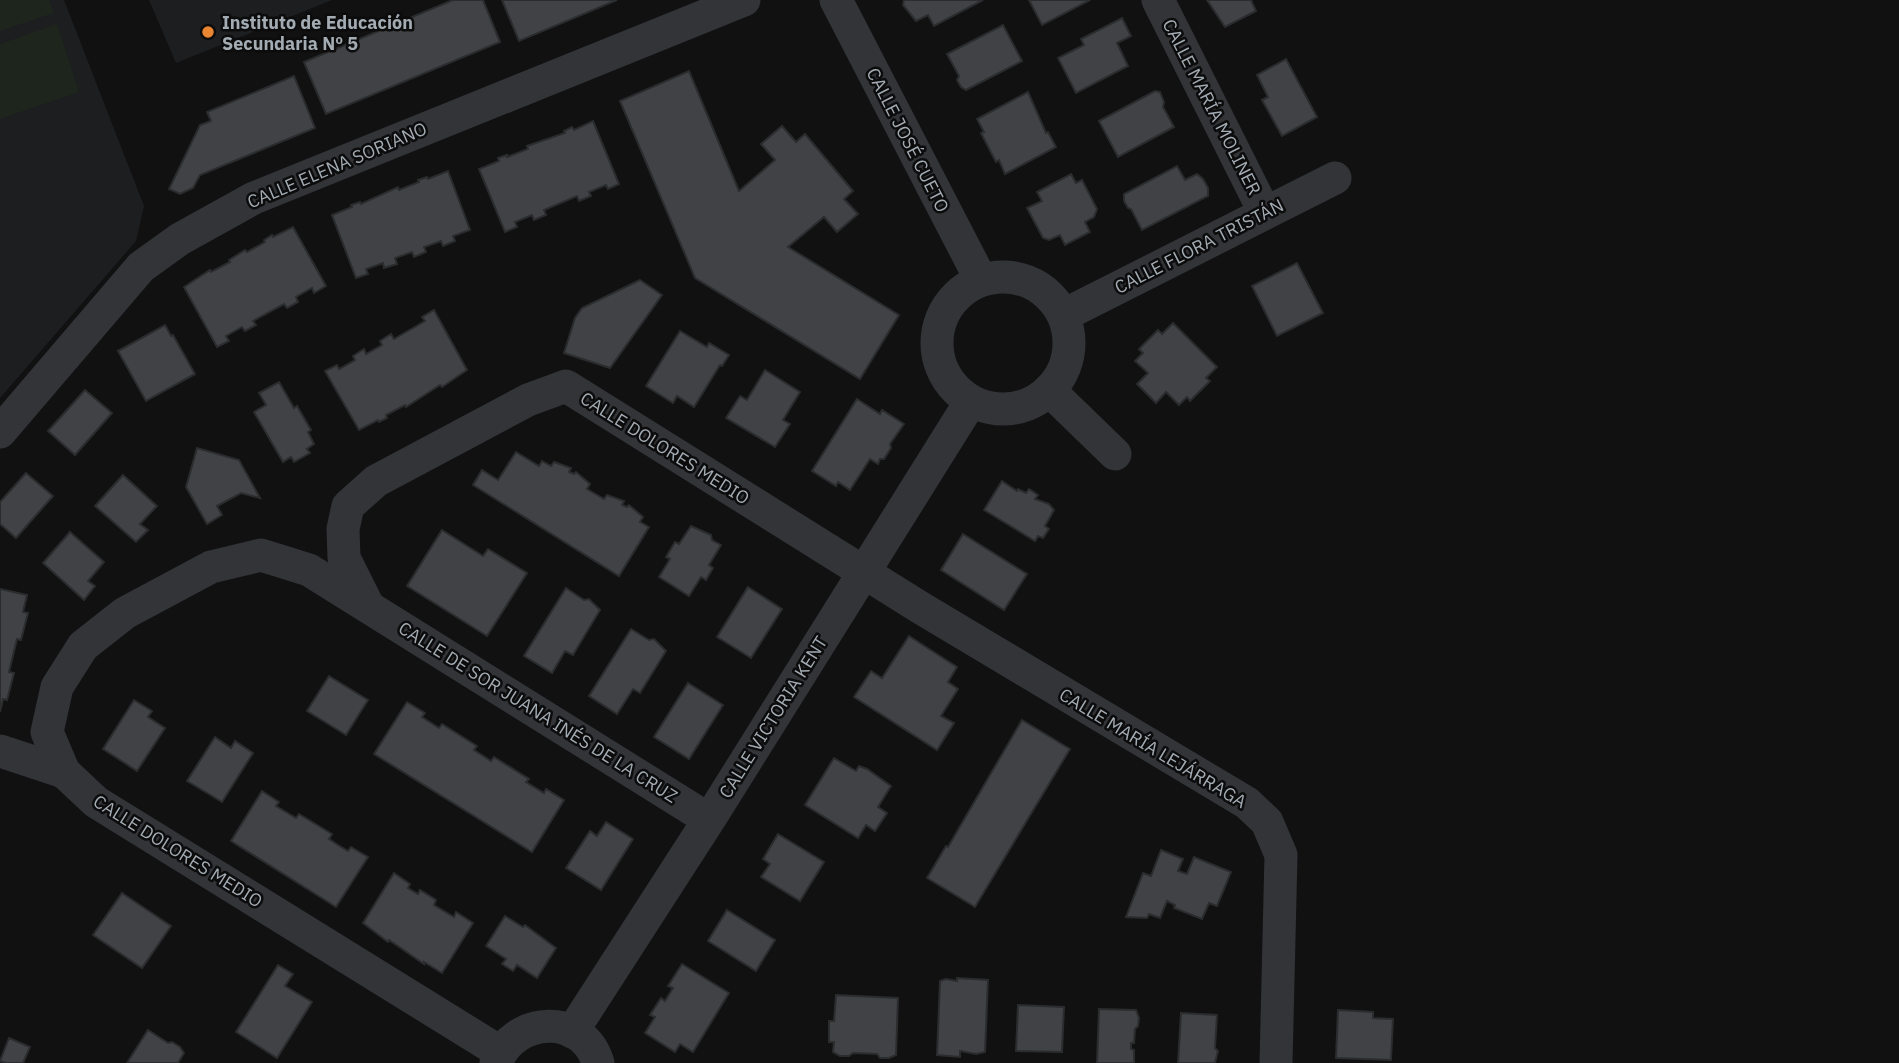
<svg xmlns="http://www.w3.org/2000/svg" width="1899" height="1063" font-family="'IBM Plex Sans',sans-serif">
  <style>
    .built { fill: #1d1e1f }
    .green { fill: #1e251d }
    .building { fill: #404245; stroke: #2b2c2e; stroke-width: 2 }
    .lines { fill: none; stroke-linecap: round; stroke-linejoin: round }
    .minor { stroke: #323437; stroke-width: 33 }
    .poi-dot { fill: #ea8531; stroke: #0c0c0d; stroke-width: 2.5 }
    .labels { text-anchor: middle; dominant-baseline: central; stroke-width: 5; stroke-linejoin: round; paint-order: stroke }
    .poi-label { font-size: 18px; font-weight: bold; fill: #a3abb3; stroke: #0c0c0d; text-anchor: start }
    .street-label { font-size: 18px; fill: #a3abb3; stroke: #0c0c0d }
  </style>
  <rect width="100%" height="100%" fill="#111112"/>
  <g class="built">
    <path d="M 0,0 L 64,0 L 144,206 L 136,241 L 0,398 Z"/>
    <path d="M 149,0 L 332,0 L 176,63 Z"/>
  </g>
  <g class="green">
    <path d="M 0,0 L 49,0 L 54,13 L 0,31 Z"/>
    <path d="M 57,24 L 79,92 L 0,119 L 0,44 Z"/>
  </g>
  <g class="building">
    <path d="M 453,0 L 483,0 L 500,42 L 326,114 L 304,62 Z"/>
    <path d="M 502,0 L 617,0 L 519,41 Z"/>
    <path d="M 904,0 L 983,0 L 934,26 L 928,15 L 916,21 L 903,5 Z"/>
    <path d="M 1029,0 L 1090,0 L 1042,25 Z"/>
    <path d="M 1207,0 L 1251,0 L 1256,11 L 1225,27 Z"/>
    <path d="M 1122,18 L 1131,36 L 1117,43 L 1128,66 L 1076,93 L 1058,58 L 1084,45 L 1081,39 Z"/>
    <path d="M 1003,25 L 1022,61 L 966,90 L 961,87 L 957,80 L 959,76 L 947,54 Z"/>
    <path d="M 1286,59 L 1317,117 L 1282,136 L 1262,100 L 1268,97 L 1257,75 Z"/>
    <path d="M 689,71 L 739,191 L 775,160 L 761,144 L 782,126 L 796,142 L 805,134 L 853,191 L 844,199 L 858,214 L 837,232 L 824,217 L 788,247 L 899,315 L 860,379 L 695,278 L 620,101 Z"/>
    <path d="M 294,76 L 315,128 L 200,175 L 193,188 L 180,194 L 169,189 L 200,125 L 211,121 L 207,112 Z"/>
    <path d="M 1155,91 L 1160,92 L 1164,102 L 1163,107 L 1174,127 L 1118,157 L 1099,121 Z"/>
    <path d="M 1028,92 L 1046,133 L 1048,132 L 1056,147 L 1005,174 L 999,160 L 996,162 L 981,133 L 984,132 L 977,119 Z"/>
    <path d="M 593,121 L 619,184 L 608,189 L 606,185 L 589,192 L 591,196 L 579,201 L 577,196 L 544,210 L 546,215 L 534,220 L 532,215 L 515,222 L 517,227 L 505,232 L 479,169 L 499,161 L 498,158 L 507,155 L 507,157 L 528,149 L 527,146 L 565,133 L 564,131 L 572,127 L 574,130 Z"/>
    <path d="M 1177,166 L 1185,180 L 1197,174 L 1203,179 L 1208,188 L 1208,196 L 1142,230 L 1131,209 L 1128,208 L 1124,201 L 1124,194 Z"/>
    <path d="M 448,171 L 470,230 L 453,236 L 455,241 L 443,246 L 441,241 L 424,247 L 426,252 L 414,257 L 412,252 L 395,258 L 397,264 L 384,268 L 383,263 L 366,269 L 368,274 L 356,278 L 332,215 L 352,207 L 351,205 L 360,202 L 361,204 L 398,187 L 399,190 L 419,182 L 418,180 L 427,177 L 428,179 Z"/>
    <path d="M 1071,174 L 1076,183 L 1082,180 L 1097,209 L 1094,217 L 1085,222 L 1090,232 L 1065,245 L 1060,235 L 1049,240 L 1043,238 L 1027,208 L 1042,201 L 1037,192 Z"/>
    <path d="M 293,227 L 326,286 L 314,293 L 312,288 L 296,297 L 298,302 L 287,308 L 284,304 L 253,321 L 256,325 L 245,331 L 242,327 L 226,336 L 229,341 L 217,347 L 184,287 L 210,270 L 211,272 L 230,262 L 229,260 L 245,250 L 247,252 L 265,242 L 264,240 L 272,235 L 273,237 Z"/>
    <path d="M 1297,263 L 1323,313 L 1277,336 L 1252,286 Z"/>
    <path d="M 640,280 L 662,295 L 610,368 L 564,353 L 575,318 L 582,308 Z"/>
    <path d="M 434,310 L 467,370 L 442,387 L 440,385 L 406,407 L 405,405 L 386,415 L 387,418 L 379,422 L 378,420 L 359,430 L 325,371 L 337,365 L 339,369 L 355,360 L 353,356 L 364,349 L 366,354 L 382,345 L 380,341 L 391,334 L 394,339 L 425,321 L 422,317 Z"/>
    <path d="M 1173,323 L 1217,367 L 1206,378 L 1210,381 L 1190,401 L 1187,397 L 1179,405 L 1166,392 L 1156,403 L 1137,384 L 1148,373 L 1135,361 L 1143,353 L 1139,349 L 1158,330 L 1162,334 Z"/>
    <path d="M 165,325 L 171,336 L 173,335 L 195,374 L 146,401 L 118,351 Z"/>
    <path d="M 680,331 L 707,347 L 709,343 L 729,355 L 722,366 L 720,365 L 694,407 L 677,396 L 673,403 L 646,386 Z"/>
    <path d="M 765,370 L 800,392 L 783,420 L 790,424 L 775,447 L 726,418 L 740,396 L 747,400 Z"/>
    <path d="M 279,382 L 294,408 L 297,406 L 311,430 L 308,432 L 314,444 L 307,449 L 310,453 L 294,462 L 291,457 L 283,462 L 254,412 L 266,405 L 259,393 Z"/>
    <path d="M 85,390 L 112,413 L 75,455 L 48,431 Z"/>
    <path d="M 857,399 L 880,414 L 882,410 L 904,424 L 890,444 L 891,448 L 884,459 L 880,459 L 878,464 L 870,459 L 850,490 L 838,482 L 836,486 L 812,471 Z"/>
    <path d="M 197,448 L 239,460 L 260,498 L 241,493 L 217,506 L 222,515 L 207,524 L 186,487 Z"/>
    <path d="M 516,452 L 539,466 L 542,461 L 551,466 L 554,462 L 571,468 L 569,472 L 574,474 L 576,472 L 590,484 L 587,489 L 604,499 L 607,495 L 624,501 L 622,505 L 627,507 L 629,505 L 643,517 L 640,522 L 649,527 L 619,576 L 473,485 L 482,470 L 498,480 Z"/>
    <path d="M 26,473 L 53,496 L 16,538 L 0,524 L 0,502 Z"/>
    <path d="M 123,475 L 157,506 L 140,524 L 148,530 L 136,542 L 95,506 Z"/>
    <path d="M 1002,481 L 1017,491 L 1018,489 L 1026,493 L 1029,489 L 1038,495 L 1035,499 L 1049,504 L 1054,510 L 1045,526 L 1049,529 L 1043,538 L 1038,536 L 1035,541 L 984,510 Z"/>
    <path d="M 691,526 L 711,535 L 712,540 L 721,545 L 709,565 L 713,568 L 706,580 L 701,577 L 689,596 L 659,577 L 670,559 L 666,557 L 675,542 L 679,544 Z"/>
    <path d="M 442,530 L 483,556 L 488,549 L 527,573 L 487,636 L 407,586 Z"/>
    <path d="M 70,532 L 104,562 L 88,581 L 95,586 L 84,600 L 43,563 Z"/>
    <path d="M 963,534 L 1027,574 L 1004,610 L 941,570 Z"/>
    <path d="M 748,587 L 782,609 L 751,658 L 717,637 Z"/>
    <path d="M 566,588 L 584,600 L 589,599 L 600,610 L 573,655 L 565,651 L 552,673 L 524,656 Z"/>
    <path d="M 0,589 L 27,595 L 23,612 L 28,613 L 21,640 L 17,639 L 9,672 L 14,673 L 7,700 L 3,699 L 0,712 Z"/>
    <path d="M 631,629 L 649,640 L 654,639 L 666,651 L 640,693 L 633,689 L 617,714 L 589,696 Z"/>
    <path d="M 909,636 L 957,667 L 948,682 L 958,689 L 941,716 L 954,723 L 937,750 L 854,697 L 871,671 L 882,678 Z"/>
    <path d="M 329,676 L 368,700 L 346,735 L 307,711 Z"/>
    <path d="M 688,683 L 723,705 L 689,759 L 654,737 Z"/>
    <path d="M 134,700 L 152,711 L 148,717 L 165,728 L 137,771 L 103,749 Z"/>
    <path d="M 407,702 L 425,713 L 422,717 L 439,728 L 442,724 L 477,746 L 474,750 L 491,761 L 494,757 L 529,779 L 526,782 L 544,793 L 546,789 L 564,800 L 532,852 L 374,754 Z"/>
    <path d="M 1022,720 L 1070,749 L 975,907 L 927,878 L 946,846 L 948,847 Z"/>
    <path d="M 215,737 L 231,748 L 235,741 L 253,753 L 222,802 L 187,781 Z"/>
    <path d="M 834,758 L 856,771 L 859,766 L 867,769 L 891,786 L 878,807 L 887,813 L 875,831 L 866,825 L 858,838 L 805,805 Z"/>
    <path d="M 262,791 L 279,802 L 276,806 L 296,818 L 299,814 L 332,834 L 329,839 L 338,845 L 348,851 L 351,847 L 368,857 L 336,907 L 231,841 Z"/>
    <path d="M 606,822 L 633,839 L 601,890 L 566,868 L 590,831 L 597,836 Z"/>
    <path d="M 778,834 L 824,862 L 800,901 L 761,877 L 770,864 L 763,859 Z"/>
    <path d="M 1161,850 L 1183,859 L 1178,871 L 1187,874 L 1194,857 L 1231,872 L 1217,906 L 1209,903 L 1202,919 L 1174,908 L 1175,905 L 1167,901 L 1160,918 L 1149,914 L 1147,918 L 1126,917 L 1143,873 L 1151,876 Z"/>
    <path d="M 394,873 L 410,884 L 408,888 L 418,894 L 420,890 L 436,900 L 434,905 L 454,917 L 456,912 L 473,923 L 442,973 L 424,962 L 424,964 L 389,940 L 388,942 L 363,923 Z"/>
    <path d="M 122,893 L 171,926 L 142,968 L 93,935 Z"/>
    <path d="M 727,910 L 775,940 L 756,971 L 708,941 Z"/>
    <path d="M 505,916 L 523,927 L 525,925 L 556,948 L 537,978 L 517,965 L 513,971 L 502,964 L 506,959 L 486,946 Z"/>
    <path d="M 682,964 L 729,993 L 693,1052 L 680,1044 L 675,1052 L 645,1033 L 655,1017 L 650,1015 L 661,998 L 665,1001 L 673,988 L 668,986 Z"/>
    <path d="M 278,965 L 293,974 L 285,986 L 312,1002 L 277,1058 L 236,1032 Z"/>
    <path d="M 957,978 L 988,980 L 985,1052 L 976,1054 L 960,1051 L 960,1057 L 937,1055 L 940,981 L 946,979 L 957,981 Z"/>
    <path d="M 836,995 L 898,998 L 896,1055 L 889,1058 L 880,1058 L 877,1054 L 853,1053 L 849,1056 L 840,1056 L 833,1052 L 834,1042 L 829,1042 L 829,1021 L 834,1021 Z"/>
    <path d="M 1018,1005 L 1064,1007 L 1062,1052 L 1016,1051 Z"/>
    <path d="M 1099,1009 L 1136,1010 L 1139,1018 L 1138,1026 L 1135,1029 L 1134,1043 L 1131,1043 L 1131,1049 L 1134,1050 L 1134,1063 L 1097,1063 Z"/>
    <path d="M 1338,1010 L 1373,1012 L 1373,1018 L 1393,1019 L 1391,1060 L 1336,1058 Z"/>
    <path d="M 1181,1013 L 1217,1015 L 1215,1048 L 1218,1051 L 1215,1063 L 1178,1063 Z"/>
    <path d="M 148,1030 L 168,1043 L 172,1042 L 180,1047 L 184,1053 L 178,1063 L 127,1063 Z"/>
    <path d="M 9,1038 L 30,1047 L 23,1063 L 6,1063 L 0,1061 Z"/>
  </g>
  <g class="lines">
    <g class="minor">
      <path d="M 836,0 L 981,280"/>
      <path d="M 1158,0 L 1265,213"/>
      <circle cx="1003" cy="343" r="66"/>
      <path d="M 1064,315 L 1335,178"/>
      <path d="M 1049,390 L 1115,454"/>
      <path d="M 0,432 L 141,267 L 180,239 L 254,198 L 744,0"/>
      <path d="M 368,606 L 344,558 L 343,529 L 348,506 L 376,481 L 528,400 L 566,386 L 921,608 L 1247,803 L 1267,822 L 1281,855 L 1276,1063"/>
      <path d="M 0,751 L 64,772"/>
      <path d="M 572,1032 L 712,815 L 971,401"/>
      <path d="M 500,1052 L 96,802 L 64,772 L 47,732 L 57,687 L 83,646 L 125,613 L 211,567 L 261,555 L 309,570 L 708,819"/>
      <path d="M 496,1063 C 514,1016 583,1012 598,1063"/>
    </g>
  </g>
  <circle class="poi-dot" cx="208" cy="32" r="7"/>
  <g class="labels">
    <g class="poi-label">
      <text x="222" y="22">Instituto de Educación<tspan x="222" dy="21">Secundaria Nº 5</tspan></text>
    </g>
    <g class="street-label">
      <text transform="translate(1212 107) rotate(63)">CALLE MARÍA MOLINER</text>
      <text transform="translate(908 140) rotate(63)">CALLE JOSÉ CUETO</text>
      <text transform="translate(337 165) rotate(-23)">CALLE ELENA SORIANO</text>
      <text transform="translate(1199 246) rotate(-27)">CALLE FLORA TRISTÁN</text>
      <text transform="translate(665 448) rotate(32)">CALLE DOLORES MEDIO</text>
      <text transform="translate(538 712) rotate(32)">CALLE DE SOR JUANA INÉS DE LA CRUZ</text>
      <text transform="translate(773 717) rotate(-58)">CALLE VICTORIA KENT</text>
      <text transform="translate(1153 748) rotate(31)">CALLE MARÍA LEJÁRRAGA</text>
      <text transform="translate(178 851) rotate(32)">CALLE DOLORES MEDIO</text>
    </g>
  </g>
</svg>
